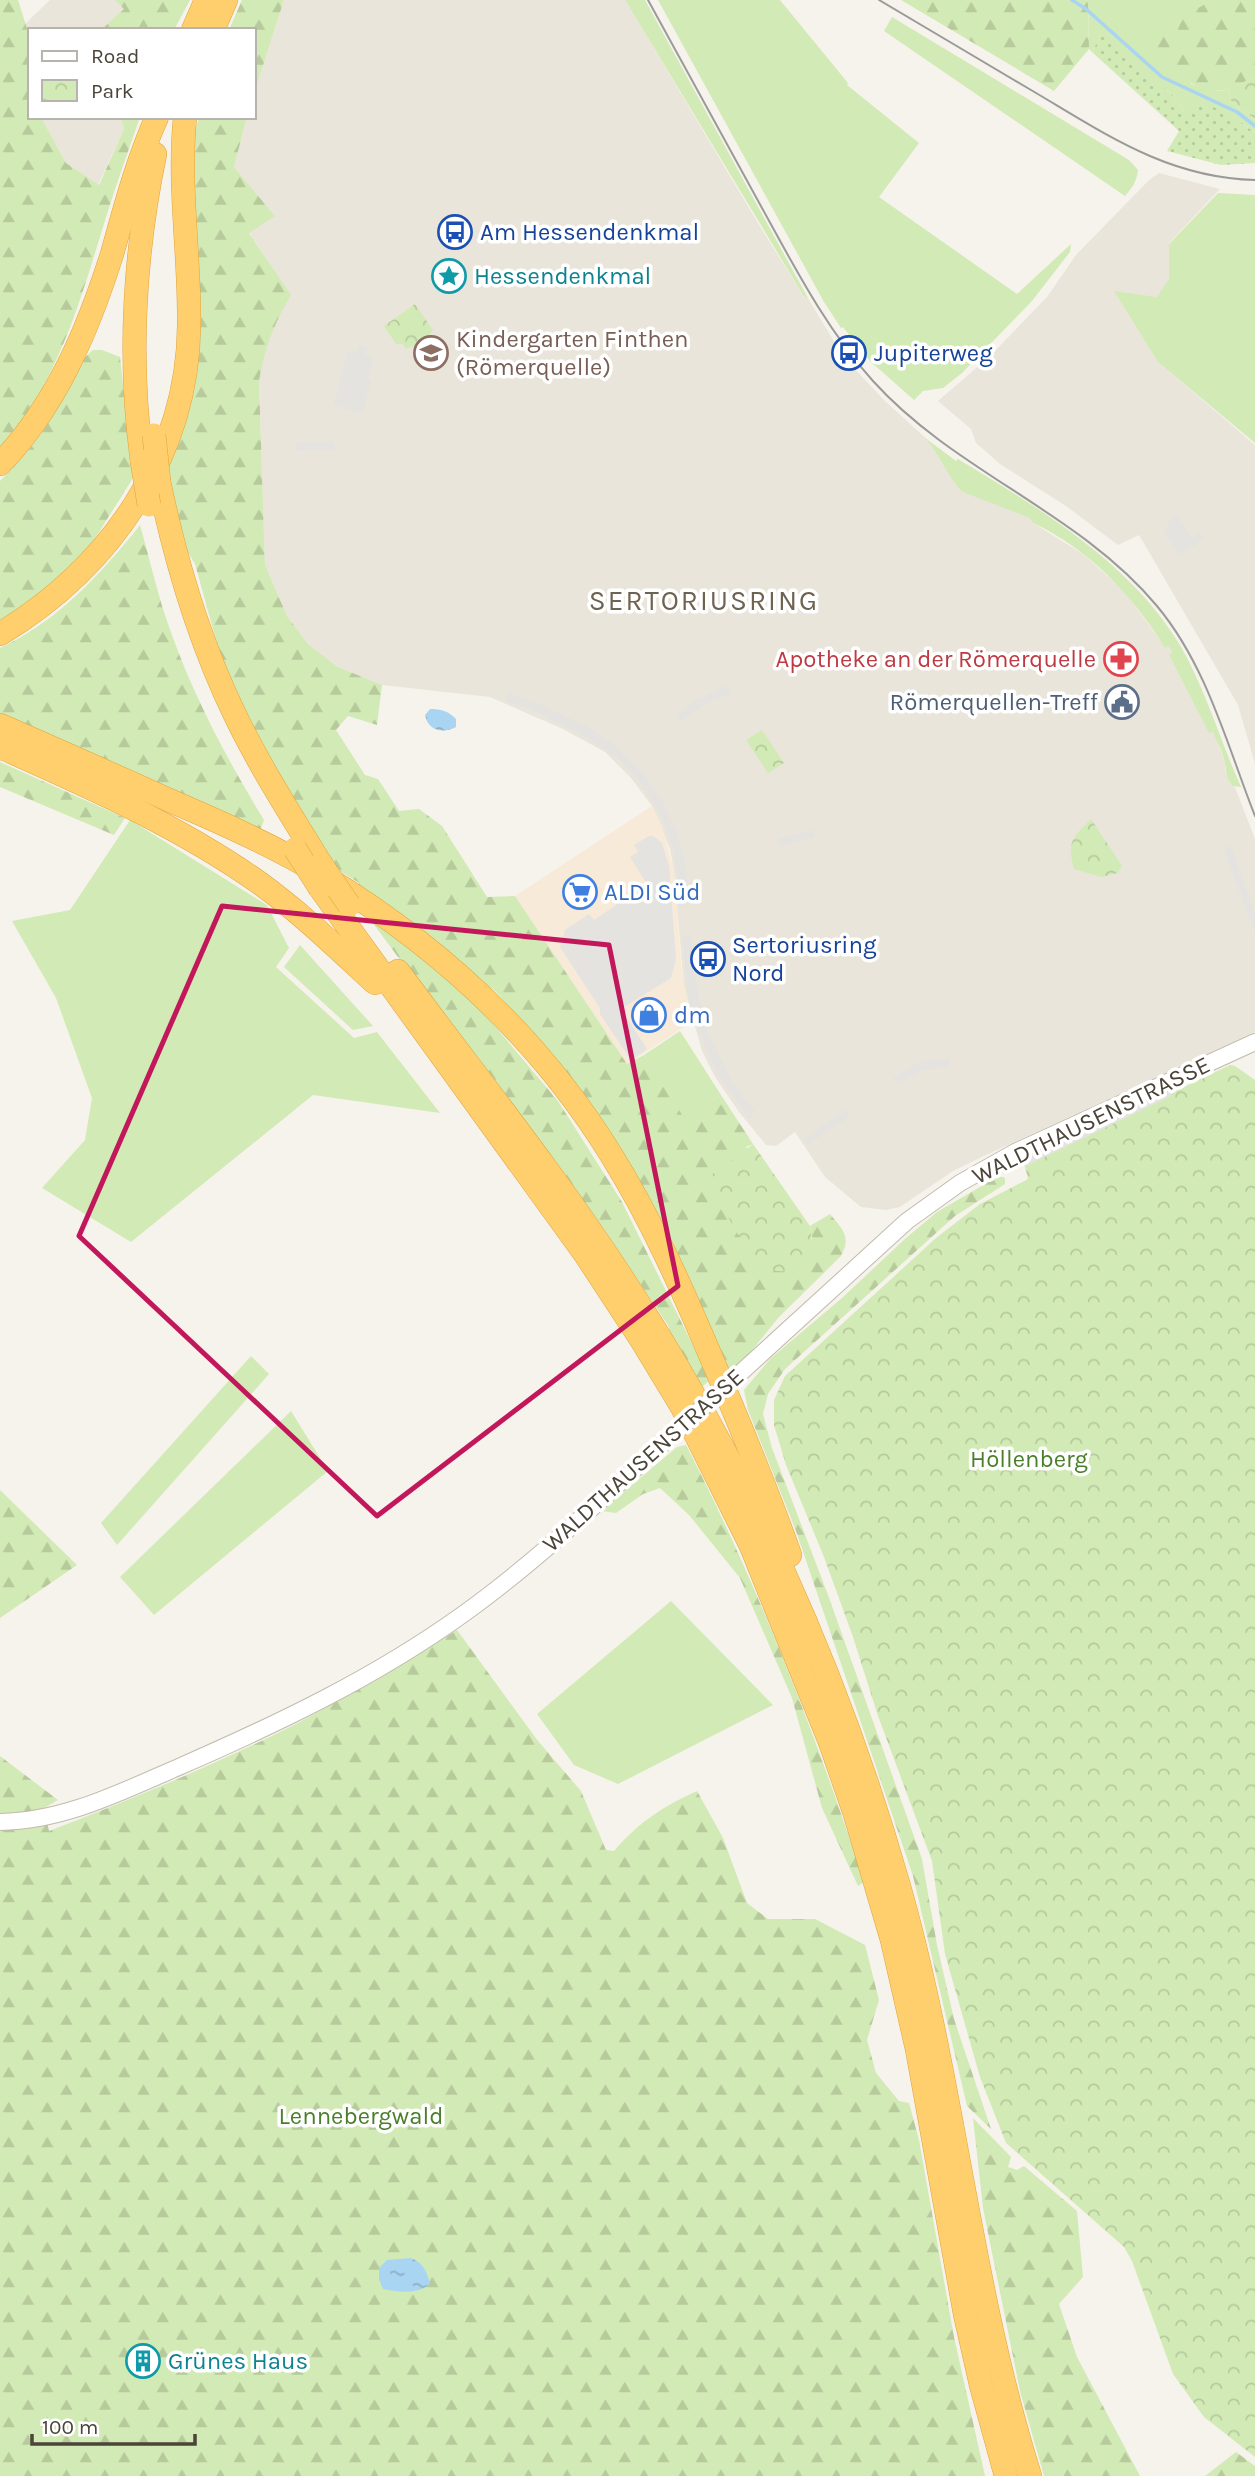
<svg xmlns="http://www.w3.org/2000/svg" width="1255" height="2476" font-family="Karla,sans-serif">
  <style>
    .residential { fill: #eae5da }
    .commercial { fill: #f7ead8 }
    .grass { fill: #d2eab5 }
    .forest { fill: url(#forest-firs) }
    .park { fill: url(#park-crowns) }
    .garden { fill: url(#garden-dots) }
    .parking { fill: #e5e3e0 }
    .water { fill: url(#water-ripples) }
    .lines { fill: none; stroke-linecap: round; stroke-linejoin: round }
    .stream { stroke: #a9d4f2; stroke-width: 3.5 }
    .minor-casing { stroke: #c2bbae; stroke-width: 18 }
    .highway-casing { stroke: #e0a43c; stroke-width: 24 }
    .minor { stroke: #fff; stroke-width: 16 }
    .highway { stroke: #ffcf6e; stroke-width: 23 }
    .tram { stroke: #9a9a9a; stroke-width: 2 }
    .minor-bridge-casing { stroke: #c2bbae; stroke-width: 18; stroke-linecap: butt }
    .highway-bridge-casing { stroke: #e0a43c; stroke-width: 24; stroke-linecap: butt }
    .minor-bridge { stroke: #fff; stroke-width: 16 }
    .highway-bridge { stroke: #ffcf6e; stroke-width: 23 }
    .marked { fill: none; stroke: #c2185b; stroke-width: 5; stroke-linejoin: round }
    .labels { text-anchor: middle; dominant-baseline: central; stroke-width: 7; stroke-linejoin: round; paint-order: stroke }
    .transit-label { font-size: 24px; fill: #164399; stroke: #fff; text-anchor: start }
    .culture-label { font-size: 24px; fill: #0d838f; stroke: #fff; text-anchor: start }
    .education-label { font-size: 24px; fill: #785e54; stroke: #fff; text-anchor: start }
    .health-label { font-size: 24px; fill: #be3a42; stroke: #fff; text-anchor: end }
    .service-label { font-size: 24px; fill: #4e5e75; stroke: #fff; text-anchor: end }
    .shop-label { font-size: 24px; fill: #366cbe; stroke: #fff; text-anchor: start }
    .street-label { font-size: 24px; fill: #4b4439; stroke: #fff }
    .park-label { font-size: 24px; fill: #4a7f2a; stroke: #fff }
    .quarter-label { font-size: 28px; letter-spacing: 2px; fill: #6e6250; stroke: #fff }
  </style>
  <defs>
    <pattern id="forest-firs" width="22" height="20" patternUnits="userSpaceOnUse" patternTransform="scale(1.75)"><rect width="22" height="20" fill="#d2eab5"/><path d="M5 1l3.5 6h-7zM16 11l3.5 6h-7z" fill="#b6ca9c"/></pattern>
    <pattern id="park-crowns" width="20" height="18" patternUnits="userSpaceOnUse" patternTransform="scale(1.75)"><rect width="20" height="18" fill="#d2eab5"/><path d="M2 6a3 3 0 1 1 6 0M12 15a3 3 0 1 1 6 0" fill="none" stroke="#b6ca9c"/></pattern>
    <pattern id="garden-dots" width="8" height="8" patternUnits="userSpaceOnUse" patternTransform="scale(1.75)"><rect width="8" height="8" fill="#d2eab5"/><path d="M2 2h.1M6 6h.1" fill="none" stroke="#b6ca9c" stroke-width="1.8" stroke-linecap="round"/></pattern>
    <pattern id="water-ripples" width="26" height="14" patternUnits="userSpaceOnUse" patternTransform="scale(1.75)"><rect width="26" height="14" fill="#a9d4f2"/><path d="M2 4q2-2 4 0t4 0M15 11q2-2 4 0t4 0" fill="none" stroke="#8caec5"/></pattern>
  </defs>
  <rect width="100%" height="100%" fill="#f6f3ec"/>
  <g class="residential">
    <path d="M 50,0 L 115,0 L 125,9 L 101,30 L 30,30 L 30,38 L 25,24 Z"/>
    <path d="M 284,0 L 625,0 L 764,233 L 803,295 L 809,300 L 835,343 L 851,365 L 885,401 L 931,443 L 955,484 L 1031,518 L 1033,523 L 1083,554 L 1124,591 L 1165,647 L 1168,645 L 1172,651 L 1169,655 L 1209,732 L 1213,731 L 1225,762 L 1225,771 L 1231,784 L 1235,787 L 1255,839 L 1255,1032 L 986,1155 L 953,1171 L 900,1207 L 886,1210 L 861,1207 L 825,1177 L 795,1132 L 776,1146 L 766,1145 L 739,1112 L 715,1077 L 702,1051 L 684,987 L 674,871 L 670,849 L 652,806 L 631,778 L 605,752 L 563,729 L 490,697 L 382,685 L 338,667 L 308,644 L 287,616 L 265,565 L 259,382 L 263,359 L 273,325 L 290,295 L 249,232 L 274,215 L 234,167 L 247,117 L 254,117 L 254,94 Z"/>
    <path d="M 41,117 L 122,117 L 124,129 L 98,185 L 66,163 Z"/>
    <path d="M 1159,173 L 1220,189 L 1169,243 L 1170,279 L 1157,297 L 1115,292 L 1158,362 L 1255,445 L 1255,764 L 1238,705 L 1139,535 L 1118,545 L 1066,506 L 1000,464 L 976,443 L 971,429 L 938,401 L 989,357 L 1047,297 L 1076,255 L 1149,180 Z"/>
  </g>
  <path class="commercial" d="M 652,806 L 662,826 L 674,871 L 682,974 L 692,1022 L 627,1064 L 515,896 Z"/>
  <g class="grass">
    <path d="M 625,0 L 645,0 L 809,300 L 803,295 Z"/>
    <path d="M 658,0 L 780,0 L 848,83 L 847,85 L 919,143 L 879,197 L 1017,294 L 1071,244 L 1070,252 L 1032,301 L 962,373 L 943,388 L 923,391 L 914,400 L 871,362 L 843,327 L 841,328 L 824,302 Z"/>
    <path d="M 1088,0 L 1213,0 L 1182,22 L 1179,31 L 1172,36 L 1154,36 L 1191,84 L 1221,91 L 1228,89 L 1232,103 L 1255,119 L 1255,133 L 1238,120 L 1188,115 L 1172,95 L 1101,30 L 1093,53 L 1089,49 Z"/>
    <path d="M 892,17 L 1129,160 L 1138,170 C 1137,181 1132,188 1125,196 L 884,31 Z"/>
    <path d="M 1218,193 L 1255,195 L 1255,443 L 1158,362 L 1114,291 L 1157,297 L 1169,279 L 1169,244 Z"/>
    <path d="M 924,437 L 956,461 L 958,459 C 1040,509 1129,561 1180,645 C 1206,690 1220,740 1241,787 L 1233,786 C 1224,776 1227,770 1224,759 C 1222,750 1216,741 1213,732 L 1209,733 L 1169,655 L 1172,651 L 1168,646 L 1165,648 C 1133,596 1089,549 1033,523 L 1030,518 L 963,492 C 950,482 939,452 924,437 Z"/>
    <path d="M 130,820 L 267,905 L 289,948 L 276,967 L 354,1038 L 377,1032 L 440,1113 L 313,1095 L 131,1242 L 42,1188 L 85,1140 L 92,1098 L 56,998 L 12,921 L 70,910 Z"/>
    <path d="M 300,945 L 373,1026 L 353,1030 L 284,967 Z"/>
    <path d="M 680,1031 L 721,1095 L 684,1119 L 644,1055 Z"/>
    <path d="M 251,1356 L 269,1374 L 117,1545 L 101,1523 Z"/>
    <path d="M 291,1411 L 328,1471 L 154,1615 L 120,1577 Z"/>
    <path d="M 671,1601 L 773,1705 L 618,1784 L 574,1765 L 537,1714 Z"/>
  </g>
  <g class="forest">
    <path d="M 0,0 L 18,0 L 30,38 L 30,117 L 41,117 L 66,163 L 99,185 L 124,129 L 121,117 L 140,117 C 129,149 117,182 107,214 C 82,294 59,384 0,447 Z"/>
    <path d="M 115,0 L 190,0 L 174,30 L 101,30 L 124,9 Z"/>
    <path d="M 242,0 L 284,0 L 254,94 L 254,30 L 229,30 Z"/>
    <path d="M 901,0 L 1088,0 L 1089,49 L 1054,91 Z"/>
    <path d="M 1213,0 L 1255,0 L 1255,77 C 1245,81 1234,88 1224,90 C 1200,94 1152,66 1147,42 L 1154,36 C 1190,36 1170,28 1188,14 C 1195,8 1206,5 1213,0 Z"/>
    <path d="M 199,117 L 247,117 L 234,167 L 275,216 L 249,233 L 291,295 C 273,326 265,347 259,382 L 265,565 L 287,616 L 308,644 L 338,667 L 382,685 L 377,725 L 348,716 L 336,730 L 365,775 L 378,779 L 399,811 L 419,809 L 442,826 L 487,897 L 515,896 L 627,1064 L 644,1055 L 684,1118 L 721,1095 L 753,1144 L 746,1147 L 812,1240 L 810,1226 L 830,1214 C 842,1229 852,1236 841,1256 L 778,1318 L 745,1359 L 727,1375 L 553,1054 L 494,990 L 470,974 L 358,886 L 359,883 L 335,868 L 280,779 L 248,718 L 222,662 L 195,564 L 185,548 L 166,469 L 179,440 L 187,398 L 187,223 L 194,135 Z"/>
    <path d="M 93,350 L 102,350 L 120,357 L 133,478 L 87,551 L 47,592 L 0,624 L 0,481 C 18,463 37,442 50,420 C 63,397 72,366 93,350 Z"/>
    <path d="M 140,525 C 149,556 156,588 166,618 C 190,690 225,756 264,820 L 260,831 L 0,714 L 0,648 C 58,621 101,574 140,525 Z"/>
    <path d="M 0,762 L 125,818 L 114,835 L 0,787 Z"/>
    <path d="M 366,914 L 434,967 L 488,1018 L 558,1101 L 622,1202 L 710,1380 L 701,1388 L 668,1338 L 669,1327 L 602,1226 L 576,1196 Z"/>
    <path d="M 999,1176 L 1005,1178 L 1005,1184 L 955,1216 L 785,1369 L 768,1394 L 763,1414 L 772,1448 L 828,1595 L 922,1859 L 937,1945 L 954,2019 L 991,2129 L 967,2106 L 913,1876 L 796,1531 L 748,1410 L 744,1390 L 770,1359 L 842,1298 L 906,1238 L 937,1212 Z"/>
    <path d="M 686,1445 C 758,1585 815,1732 864,1882 L 858,1886 L 822,1808 L 792,1698 L 740,1578 L 689,1515 L 660,1488 L 643,1494 L 616,1513 L 601,1511 L 677,1447 Z"/>
    <path d="M 0,1490 L 77,1565 L 0,1618 Z"/>
    <path d="M 457,1630 L 538,1741 L 581,1791 L 606,1850 L 614,1851 C 639,1822 662,1807 697,1791 L 723,1838 L 747,1903 L 768,1919 L 815,1919 L 865,1945 L 879,2000 L 867,2040 L 876,2073 L 899,2101 L 909,2103 L 919,2140 L 954,2337 L 985,2476 L 0,2476 L 0,1756 L 58,1800 L 44,1808 L 49,1831 C 125,1802 202,1770 276,1734 C 338,1703 398,1667 457,1630 Z"/>
    <path d="M 973,2118 L 1011,2157 L 1008,2167 L 1017,2170 L 1024,2166 L 1077,2211 L 1083,2277 L 1059,2304 L 1077,2357 L 1140,2476 L 1044,2476 L 1020,2391 L 983,2208 Z"/>
    <path d="M 1236,2452 L 1255,2466 L 1255,2476 L 1205,2476 Z"/>
  </g>
  <g class="park">
    <path d="M 1255,77 L 1255,119 L 1232,103 L 1228,89 Z"/>
    <path d="M 415,304 L 433,330 L 423,342 L 406,349 L 403,344 L 396,344 L 384,326 Z"/>
    <path d="M 762,730 L 784,763 L 768,773 L 746,740 Z"/>
    <path d="M 1091,819 L 1122,866 L 1118,873 L 1101,877 L 1074,869 C 1067,841 1072,838 1091,819 Z"/>
    <path d="M 1230,1065 L 1235,1066 L 1255,1080 L 1255,2457 L 1204,2417 L 1173,2374 L 1132,2261 L 1124,2247 L 1006,2143 L 980,2077 L 945,1954 L 932,1861 L 878,1716 L 853,1637 L 824,1557 L 786,1465 L 774,1425 L 774,1400 L 785,1376 L 936,1238 L 980,1204 L 1028,1179 L 1024,1163 Z"/>
    <path d="M 753,1144 L 810,1226 C 813,1243 810,1253 798,1265 C 787,1276 769,1271 758,1262 C 746,1253 716,1194 707,1178 Z"/>
  </g>
  <path class="garden" d="M 1101,29 L 1172,95 L 1188,115 L 1202,101 L 1238,120 L 1255,133 L 1255,163 L 1221,165 L 1167,151 L 1179,131 L 1093,53 Z"/>
  <g class="parking">
    <path d="M 359,344 L 368,347 L 365,356 L 374,358 L 368,379 L 371,381 L 362,414 L 333,405 L 348,350 L 356,352 Z"/>
    <path d="M 334,441 L 334,449 L 332,450 L 295,451 L 295,443 Z"/>
    <path d="M 1177,515 L 1192,538 L 1200,533 L 1204,539 L 1179,555 L 1163,530 L 1170,525 L 1168,521 Z"/>
    <path d="M 726,686 L 731,693 L 706,704 L 681,721 L 676,715 L 698,699 Z"/>
    <path d="M 509,693 L 535,702 L 588,727 L 614,745 L 645,776 L 664,804 L 677,832 L 685,861 L 689,903 L 681,907 L 673,848 L 660,814 L 639,781 L 617,758 L 586,737 L 531,710 L 507,702 L 506,697 Z"/>
    <path d="M 813,829 L 815,837 L 781,847 L 777,839 Z"/>
    <path d="M 649,836 L 653,836 L 662,843 L 669,866 L 676,960 L 671,978 L 621,1009 L 647,1049 L 631,1060 L 600,1014 L 600,1008 L 560,947 L 565,930 L 589,914 L 594,920 L 647,884 L 630,857 L 638,852 L 634,845 Z"/>
    <path d="M 1230,844 L 1255,913 L 1255,933 L 1224,851 Z"/>
    <path d="M 691,934 L 694,975 L 708,1034 L 733,1083 L 754,1110 L 750,1119 L 717,1073 L 694,1020 L 687,991 L 683,938 Z"/>
    <path d="M 940,1059 L 950,1059 L 950,1066 L 922,1071 L 898,1084 L 893,1077 L 922,1061 Z"/>
    <path d="M 1168,1088 L 1171,1096 L 1026,1166 L 1023,1157 Z"/>
    <path d="M 846,1110 L 850,1116 L 807,1145 L 803,1139 Z"/>
  </g>
  <g class="water">
    <path d="M 430,709 C 441,709 448,711 456,719 L 456,727 C 443,734 428,731 425,715 Z"/>
    <path d="M 411,2258 C 423,2263 427,2271 430,2284 C 416,2295 400,2292 383,2289 L 379,2279 L 379,2268 L 387,2260 Z"/>
  </g>
  <g class="lines">
    <path class="stream" d="M 1072,0 L 1086,9 L 1162,77 L 1237,112 L 1255,126"/>
    <g class="minor-casing">
      <g id="minor">
        <path d="M 736,1377 L 907,1221 L 960,1183 L 1015,1152 L 1255,1042"/>
        <path d="M 0,1822 C 65,1821 123,1791 181,1766 C 279,1723 374,1678 462,1615 C 539,1560 609,1492 679,1429"/>
      </g>
    </g>
    <g class="highway-casing">
      <g id="highway">
        <path d="M 193,30 L 206,0"/>
        <path d="M 213,30 L 226,0"/>
        <path d="M 142,461 C 128,358 134,256 155,154"/>
        <path d="M 0,464 C 56,406 88,330 112,254 C 125,208 137,161 157,117"/>
        <path d="M 159,482 C 176,563 199,641 235,715 C 260,767 291,815 321,864"/>
        <path d="M 0,634 C 109,568 188,457 189,325 C 190,256 178,186 185,117"/>
        <path d="M 0,725 C 57,750 114,775 171,801 C 222,823 274,846 322,875 C 439,946 538,1037 610,1153 C 652,1220 684,1293 714,1364 C 741,1427 767,1490 790,1555"/>
        <path d="M 0,747 C 90,787 181,827 261,884 C 302,914 338,949 375,983"/>
        <path d="M 320,888 L 585,1254 L 642,1341 L 682,1407 L 751,1546 L 830,1742 L 855,1814 L 892,1940 L 917,2049 L 965,2314 L 981,2385 L 1006,2476"/>
        <path d="M 398,971 C 472,1071 550,1168 619,1273 C 742,1459 837,1669 898,1883 C 954,2078 969,2283 1030,2476"/>
      </g>
    </g>
    <use href="#minor" class="minor"/>
    <use href="#highway" class="highway"/>
    <g class="tram">
      <path d="M 648,0 C 686,69 724,139 762,208 C 795,268 827,330 873,381 C 955,472 1079,512 1157,606 C 1207,666 1227,745 1255,816"/>
      <path d="M 879,0 C 930,30 980,60 1031,90 C 1104,133 1167,178 1255,180"/>
    </g>
    <g class="minor-bridge-casing">
      <path id="minor-bridge" d="M 679,1429 L 736,1377"/>
    </g>
    <g class="highway-bridge-casing">
      <g id="highway-bridge">
        <path d="M 154,435 L 159,482"/>
        <path d="M 142,461 L 149,505"/>
        <path d="M 295,849 L 320,888"/>
        <path d="M 321,864 L 349,905"/>
      </g>
    </g>
    <use href="#minor-bridge" class="minor-bridge"/>
    <use href="#highway-bridge" class="highway-bridge"/>
  </g>
  <path class="marked" d="M 222,906 L 609,945 L 678,1286 L 377,1516 L 79,1236 Z"/>
  <defs>
    <g id="bus-ring" transform="scale(1.75)"><circle r="9.5" fill="#fff" stroke="#1a4fb4" stroke-width="1.5"/><path d="M-5-6H5V4H4V6H2V4H-2V6H-4V4H-5ZM-3.5-4V0h7V-4ZM-3.5 1.2v1.5H-2V1.2ZM2 1.2v1.5H3.5V1.2Z" fill="#1a4fb4"/></g>
    <g id="sight-ring" transform="scale(1.75)"><circle r="9.5" fill="#fff" stroke="#0f9aa8" stroke-width="1.5"/><path d="M0-6L1.8-2.2L6-1.7L2.9 1.2L3.7 5.4L0 3.3L-3.7 5.4L-2.9 1.2L-6-1.7L-1.8-2.2Z" fill="#0f9aa8"/></g>
    <g id="school-ring" transform="scale(1.75)"><circle r="9.5" fill="#fff" stroke="#8d6e63" stroke-width="1.5"/><path d="M0-5L7-2L0 1L-7-2ZM-4 1L0 2.5L4 1V4Q0 6-4 4Z" fill="#8d6e63"/></g>
    <g id="pharmacy-ring" transform="scale(1.75)"><circle r="9.5" fill="#fff" stroke="#e0444e" stroke-width="1.5"/><path d="M-2-6h4v4h4v4h-4v4h-4v-4h-4v-4h4Z" fill="#e0444e"/></g>
    <g id="civic-ring" transform="scale(1.75)"><circle r="9.5" fill="#fff" stroke="#5c6f8a" stroke-width="1.5"/><path d="M-.6-6.5H3V-4.5H.6V-3L4-1V1h2V6H-6V1h2V-1L-.6-3ZM-1.2 2.5V6h2.4V2.5Z" fill="#5c6f8a"/></g>
    <g id="supermarket-ring" transform="scale(1.75)"><circle r="9.5" fill="#fff" stroke="#3f7fe0" stroke-width="1.5"/><path d="M-6-5.5h2.5l.6 2H6L4.5 2H-2.5L-4.4-4H-6ZM-1.5 3.2a1.3 1.3 0 1 0 .1 0ZM3 3.2a1.3 1.3 0 1 0 .1 0Z" fill="#3f7fe0"/></g>
    <g id="shop-ring" transform="scale(1.75)"><circle r="9.5" fill="#fff" stroke="#3f7fe0" stroke-width="1.5"/><path d="M-5-2.5h2.3a2.7 3.5 0 0 1 5.4 0H5L5.5 6h-11ZM-1.5-2.5h3a1.5 2.3 0 0 0-3 0Z" fill="#3f7fe0"/></g>
    <g id="building-ring" transform="scale(1.75)"><circle r="9.5" fill="#fff" stroke="#0f9aa8" stroke-width="1.5"/><path d="M-4-6H4V6H1V3H-1V6H-4ZM-2.5-4.3h1.7v1.8h-1.7ZM.8-4.3h1.7v1.8H.8ZM-2.5-1h1.7V.8h-1.7ZM.8-1h1.7V.8H.8Z" fill="#0f9aa8"/></g>
  </defs>
  <g fill-rule="evenodd">
    <use href="#bus-ring" x="455" y="232"/>
    <use href="#sight-ring" x="449" y="276"/>
    <use href="#school-ring" x="431" y="353"/>
    <use href="#bus-ring" x="849" y="353"/>
    <use href="#pharmacy-ring" x="1121" y="659"/>
    <use href="#civic-ring" x="1122" y="702"/>
    <use href="#supermarket-ring" x="580" y="892"/>
    <use href="#bus-ring" x="708" y="959"/>
    <use href="#shop-ring" x="649" y="1015"/>
    <use href="#building-ring" x="143" y="2361"/>
  </g>
  <g class="labels">
    <g class="transit-label">
      <text x="480" y="232">Am Hessendenkmal</text>
      <text x="874" y="353">Jupiterweg</text>
      <text x="732" y="945">Sertoriusring<tspan x="732" dy="28">Nord</tspan></text>
    </g>
    <g class="culture-label">
      <text x="474" y="276">Hessendenkmal</text>
      <text x="168" y="2361">Grünes Haus</text>
    </g>
    <g class="education-label">
      <text x="456" y="339">Kindergarten Finthen<tspan x="456" dy="28">(Römerquelle)</tspan></text>
    </g>
    <g class="health-label">
      <text x="1096" y="659">Apotheke an der Römerquelle</text>
    </g>
    <g class="service-label">
      <text x="1098" y="702">Römerquellen-Treff</text>
    </g>
    <g class="shop-label">
      <text x="604" y="892">ALDI Süd</text>
      <text x="674" y="1015">dm</text>
    </g>
    <g class="street-label">
      <text transform="translate(1091 1120) rotate(-26)">WALDTHAUSENSTRASSE</text>
      <text transform="translate(643 1460) rotate(-42)">WALDTHAUSENSTRASSE</text>
    </g>
    <g class="park-label">
      <text x="1029" y="1459">Höllenberg</text>
      <text x="361" y="2116">Lennebergwald</text>
    </g>
    <g class="quarter-label">
      <text x="704" y="600">SERTORIUSRING</text>
    </g>
  </g>
  <rect x="28" y="28" width="228" height="91" fill="#ffffff" stroke="#b7b4b0" stroke-width="2"/>
  <rect x="42" y="51" width="35" height="10" fill="#ffffff" stroke="#b7b4b0" stroke-width="2"/>
  <text x="91" y="63" font-size="21" fill="#4b4439">Road</text>
  <rect x="42" y="80" width="35" height="21" fill="url(#park-crowns)" stroke="#b7b4b0" stroke-width="2"/>
  <text x="91" y="98" font-size="21" fill="#4b4439">Park</text>
  <path d="M32 2434v10h163v-10" fill="none" stroke="#4b4439" stroke-width="3.5"/>
  <text x="42" y="2434" font-size="21" fill="#4b4439" stroke="#ffffff" stroke-width="5" paint-order="stroke">100 m</text>
</svg>
